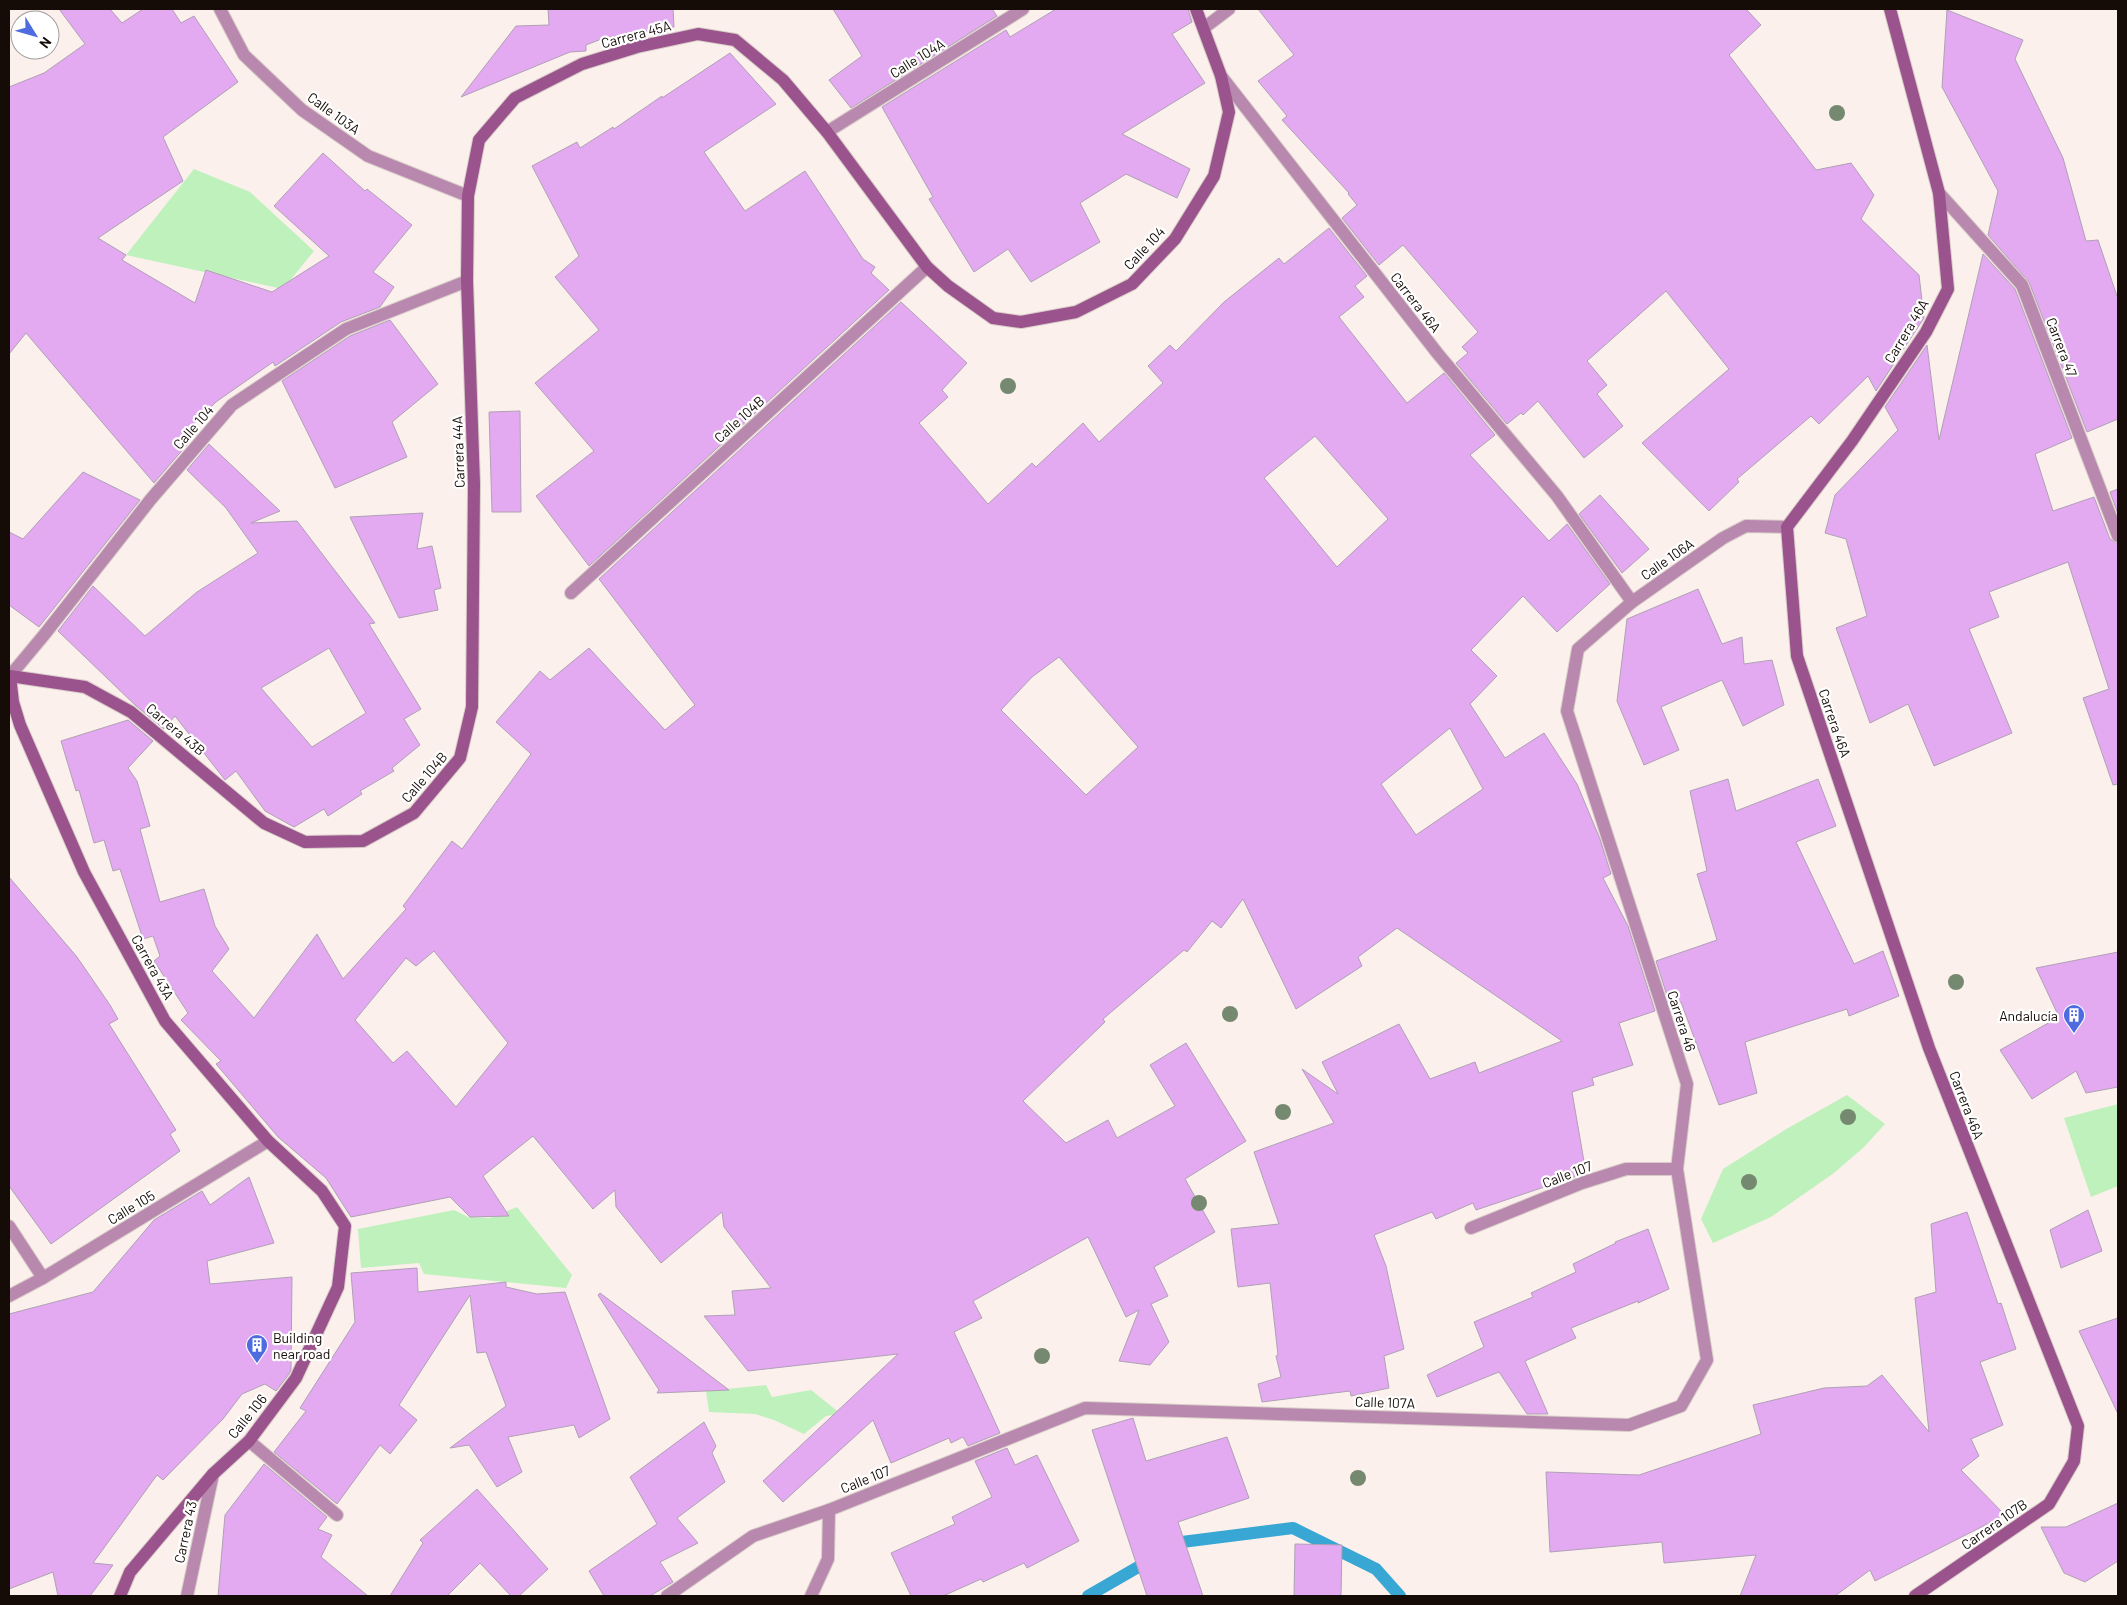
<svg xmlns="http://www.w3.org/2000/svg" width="2127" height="1605" font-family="Barlow,sans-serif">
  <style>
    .green { fill: #bef1bc }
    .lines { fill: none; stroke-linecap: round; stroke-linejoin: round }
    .stream { stroke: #38a7d3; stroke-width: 12 }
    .building { fill: #e3aaf2; stroke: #b0a0b5; fill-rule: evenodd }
    .lane-casing { stroke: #d7ccc8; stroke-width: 14 }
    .street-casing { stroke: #d7ccc8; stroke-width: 14 }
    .secondary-casing { stroke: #d7ccc8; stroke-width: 14 }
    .lane { stroke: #b988ae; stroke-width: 12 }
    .street { stroke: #b988ae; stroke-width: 12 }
    .secondary { stroke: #9a538c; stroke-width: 12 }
    .tree { fill: #74896f }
    .labels { text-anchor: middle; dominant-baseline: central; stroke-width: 4.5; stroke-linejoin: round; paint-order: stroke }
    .street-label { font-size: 14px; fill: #150c08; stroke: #fff }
    .poi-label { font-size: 14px; fill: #150c08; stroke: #fff; text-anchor: end }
  </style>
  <rect width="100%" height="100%" fill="#fcf0ec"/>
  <g class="green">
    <path d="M 194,169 L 250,192 L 314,251 L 283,289 L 126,255 Z"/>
    <path d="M 1847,1095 L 1885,1124 L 1864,1147 L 1834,1173 L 1771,1217 L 1713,1243 L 1701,1219 L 1723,1169 L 1788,1128 Z"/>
    <path d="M 2118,1104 L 2118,1186 L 2091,1197 L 2064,1118 Z"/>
    <path d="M 517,1207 L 572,1275 L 566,1288 L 424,1274 L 419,1263 L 361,1268 L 358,1229 L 454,1210 L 468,1217 L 490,1218 Z"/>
    <path d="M 766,1385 L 772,1397 L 811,1390 L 841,1414 L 826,1416 L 804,1434 L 774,1420 L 755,1414 L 709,1412 L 706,1391 Z"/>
  </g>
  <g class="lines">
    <g class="stream">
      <path d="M 1170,1550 L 1182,1542 L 1293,1528 L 1376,1569 L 1400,1596"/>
      <path d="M 1088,1596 L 1152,1559"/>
    </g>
  </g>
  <g class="building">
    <path d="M 59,9 L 110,9 L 122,23 L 143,9 L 172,9 L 181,23 L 194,16 L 238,82 L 163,137 L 183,181 L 98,238 L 126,255 L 122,260 L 195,303 L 206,270 L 272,292 L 329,256 L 274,206 L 323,153 L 365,191 L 367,189 L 412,225 L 373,272 L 394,287 L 380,307 L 341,322 L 275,366 L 273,362 L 216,402 L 190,427 L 197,433 L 154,483 L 26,333 L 9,354 L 9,87 L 44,73 L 85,44 Z"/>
    <path d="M 548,9 L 673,9 L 674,27 L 604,38 L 586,45 L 586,51 L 570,52 L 461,97 L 516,26 L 549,25 Z"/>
    <path d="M 833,9 L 992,9 L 997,16 L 851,108 L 829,80 L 862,56 Z"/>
    <path d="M 1056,9 L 1188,9 L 1192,22 L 1172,34 L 1205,83 L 1122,134 L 1190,169 L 1177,198 L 1126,174 L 1080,203 L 1100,242 L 1031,282 L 1008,249 L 974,272 L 929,199 L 933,197 L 882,107 L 1006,30 L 1010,37 Z"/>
    <path d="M 1258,9 L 1746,9 L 1761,25 L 1729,55 L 1816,170 L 1851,163 L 1874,195 L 1861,219 L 1919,275 L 1924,318 L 1876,391 L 1868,376 L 1819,424 L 1811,416 L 1737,479 L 1739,482 L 1709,511 L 1642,443 L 1729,369 L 1666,291 L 1587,361 L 1607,385 L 1597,394 L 1623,426 L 1584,458 L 1538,401 L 1523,415 L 1521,413 L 1507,424 L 1456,363 L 1468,353 L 1462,347 L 1478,332 L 1403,245 L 1379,265 L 1342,218 L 1357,205 L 1348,194 L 1349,193 L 1282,120 L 1287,116 L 1258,81 L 1294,55 Z"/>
    <path d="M 1947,10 L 2023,40 L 2015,59 L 2063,158 L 2086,241 L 2098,240 L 2118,299 L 2118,419 L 2087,432 L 2029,282 L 1988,235 L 1998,191 L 1942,87 Z"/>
    <path d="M 730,53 L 776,104 L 704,152 L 745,211 L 805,171 L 863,259 L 875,267 L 871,273 L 889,290 L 589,566 L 536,496 L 594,451 L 535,383 L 599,330 L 555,277 L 579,256 L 532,166 L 577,142 L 580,148 L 613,127 L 614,129 L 662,96 L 662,98 Z"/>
    <path d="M 1329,228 L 1367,276 L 1355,286 L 1364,297 L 1339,317 L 1407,403 L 1444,373 L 1495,435 L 1470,455 L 1549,541 L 1567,524 L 1610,584 L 1557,632 L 1523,596 L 1471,650 L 1497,676 L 1470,704 L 1505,758 L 1544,733 L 1577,784 L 1600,839 L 1611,874 L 1603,878 L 1628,926 L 1655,1011 L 1619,1023 L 1633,1065 L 1592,1078 L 1594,1085 L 1572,1092 L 1586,1173 L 1476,1210 L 1473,1203 L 1436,1219 L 1432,1212 L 1374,1235 L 1386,1266 L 1404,1349 L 1384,1356 L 1389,1388 L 1351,1396 L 1350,1391 L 1262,1402 L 1258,1384 L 1281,1377 L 1276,1356 L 1278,1355 L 1270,1283 L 1238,1287 L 1231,1229 L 1279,1224 L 1254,1152 L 1334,1123 L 1302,1069 L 1338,1094 L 1322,1062 L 1399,1024 L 1430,1079 L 1475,1062 L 1479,1073 L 1562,1041 L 1397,928 L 1358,957 L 1362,966 L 1296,1009 L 1243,899 L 1221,928 L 1212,921 L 1187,952 L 1184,950 L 1103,1019 L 1105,1022 L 1023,1101 L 1066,1143 L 1108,1120 L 1117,1138 L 1175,1106 L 1150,1065 L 1186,1043 L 1246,1141 L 1185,1179 L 1215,1232 L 1154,1267 L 1168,1296 L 1151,1304 L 1169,1342 L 1150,1365 L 1119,1361 L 1139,1310 L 1126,1317 L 1088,1237 L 973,1301 L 982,1318 L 954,1332 L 1000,1433 L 968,1446 L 963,1437 L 951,1443 L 949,1438 L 891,1463 L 873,1420 L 783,1502 L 763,1481 L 898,1354 L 748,1371 L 704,1316 L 735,1315 L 732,1291 L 771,1288 L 724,1227 L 722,1212 L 661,1263 L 616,1207 L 615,1190 L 593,1209 L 533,1136 L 483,1176 L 509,1216 L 470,1217 L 450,1197 L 351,1217 L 326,1178 L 278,1137 L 216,1064 L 221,1061 L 181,1020 L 188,1013 L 154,961 L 160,956 L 153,936 L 143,939 L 120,869 L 113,871 L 104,840 L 94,843 L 79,790 L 76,791 L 61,741 L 128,720 L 153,741 L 128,768 L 137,781 L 150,826 L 140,829 L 160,902 L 204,889 L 215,926 L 229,949 L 212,971 L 254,1018 L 317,934 L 343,979 L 406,909 L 403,906 L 452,841 L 462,849 L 531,754 L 496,722 L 540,671 L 550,680 L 589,648 L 665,730 L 695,705 L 599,579 L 901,302 L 967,363 L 942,390 L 948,397 L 919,423 L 988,504 L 1032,463 L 1036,467 L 1083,423 L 1099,442 L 1163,383 L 1148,366 L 1170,345 L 1176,351 L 1224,302 L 1279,258 L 1284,264 ZM 1315,436 L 1388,519 L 1337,567 L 1264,478 ZM 1059,657 L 1138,747 L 1086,795 L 1001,710 L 1032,677 ZM 1450,728 L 1483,789 L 1416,835 L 1381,784 ZM 434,951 L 508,1043 L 456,1107 L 407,1051 L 393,1063 L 355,1020 L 406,958 L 416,966 Z"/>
    <path d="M 1983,254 L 2015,289 L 2072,438 L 2035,454 L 2053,511 L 2094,497 L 2110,539 L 2118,544 L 2118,784 L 2113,785 L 2083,698 L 2109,689 L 2068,562 L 1989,592 L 1999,617 L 1969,629 L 2012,733 L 1934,766 L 1908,704 L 1870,723 L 1836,628 L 1867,616 L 1846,539 L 1825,533 L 1835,495 L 1898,430 L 1885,407 L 1927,345 L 1939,440 Z"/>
    <path d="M 390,320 L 438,384 L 392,422 L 407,457 L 335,488 L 282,381 L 350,336 Z"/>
    <path d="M 520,411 L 521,512 L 492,512 L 489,412 Z"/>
    <path d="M 209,444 L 280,511 L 251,523 L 297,521 L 375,623 L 369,624 L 421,709 L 404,719 L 420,745 L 392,768 L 394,771 L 360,791 L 362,794 L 328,816 L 324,809 L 294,827 L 265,811 L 236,771 L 225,780 L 175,716 L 164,729 L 135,705 L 58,631 L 93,586 L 145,636 L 197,592 L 258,553 L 226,508 L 187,470 ZM 329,648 L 366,713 L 312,747 L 261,688 Z"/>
    <path d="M 83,472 L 140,500 L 39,627 L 9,605 L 9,532 L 23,539 Z"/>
    <path d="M 2118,489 L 2118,514 L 2110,492 Z"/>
    <path d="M 1600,495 L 1649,549 L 1622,573 L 1579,514 Z"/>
    <path d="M 423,513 L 417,549 L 432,546 L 441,588 L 434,590 L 438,610 L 399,618 L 350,517 Z"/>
    <path d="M 1698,589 L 1722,644 L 1742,637 L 1744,664 L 1772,660 L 1784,705 L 1743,726 L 1722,680 L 1661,707 L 1679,750 L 1644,765 L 1617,701 L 1627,619 Z"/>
    <path d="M 1728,779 L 1736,811 L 1818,779 L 1836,826 L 1796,842 L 1854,964 L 1883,951 L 1899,996 L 1849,1016 L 1847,1009 L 1745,1042 L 1757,1093 L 1719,1105 L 1681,1002 L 1670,1005 L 1656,961 L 1717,940 L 1697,874 L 1707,871 L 1690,791 Z"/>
    <path d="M 9,877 L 77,957 L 110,1005 L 118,1019 L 109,1024 L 176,1130 L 170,1134 L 180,1151 L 51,1244 L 9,1186 Z"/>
    <path d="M 2118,952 L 2118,1087 L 2086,1093 L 2076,1071 L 2032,1099 L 2000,1050 L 2059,1017 L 2036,968 Z"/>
    <path d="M 249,1177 L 274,1243 L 207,1261 L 210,1284 L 292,1277 L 291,1370 L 289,1374 L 276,1391 L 265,1384 L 242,1394 L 223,1419 L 163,1480 L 157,1475 L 93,1563 L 113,1565 L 90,1596 L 58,1596 L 53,1572 L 9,1589 L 9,1314 L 93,1292 L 154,1220 L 202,1191 L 210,1205 Z"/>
    <path d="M 2088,1210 L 2102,1251 L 2061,1268 L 2050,1230 Z"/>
    <path d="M 1967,1212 L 1998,1304 L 2001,1303 L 2016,1349 L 1980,1362 L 2003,1425 L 1971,1439 L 1979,1456 L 1961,1470 L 2005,1515 L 1875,1581 L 1870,1570 L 1835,1596 L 1740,1596 L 1756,1555 L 1664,1563 L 1662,1542 L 1550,1552 L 1546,1472 L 1639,1475 L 1761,1434 L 1753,1405 L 1824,1388 L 1867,1386 L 1882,1375 L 1929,1432 L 1915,1298 L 1936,1292 L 1931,1224 Z"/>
    <path d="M 1648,1229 L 1669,1289 L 1638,1303 L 1638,1301 L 1571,1328 L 1576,1338 L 1525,1361 L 1548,1414 L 1527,1414 L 1499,1372 L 1437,1397 L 1427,1375 L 1484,1347 L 1474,1322 L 1533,1297 L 1531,1293 L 1576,1272 L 1573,1264 L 1616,1243 L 1615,1242 Z"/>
    <path d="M 417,1268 L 418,1292 L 506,1282 L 506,1287 L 537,1294 L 565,1292 L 610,1419 L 579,1438 L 574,1425 L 508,1437 L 522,1472 L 497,1487 L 469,1445 L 450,1448 L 506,1406 L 486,1352 L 477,1353 L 470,1295 L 399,1405 L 417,1420 L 390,1454 L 380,1445 L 337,1504 L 274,1452 L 306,1411 L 300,1408 L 355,1322 L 351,1273 Z"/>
    <path d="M 600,1293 L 683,1355 L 729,1390 L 657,1393 L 659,1390 L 598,1295 Z"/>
    <path d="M 2118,1318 L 2118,1414 L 2079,1331 Z"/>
    <path d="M 1133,1418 L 1146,1461 L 1227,1437 L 1249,1498 L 1178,1522 L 1203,1596 L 1147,1596 L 1092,1430 Z"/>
    <path d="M 704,1422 L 716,1446 L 712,1453 L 725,1482 L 677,1518 L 698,1543 L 660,1562 L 673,1582 L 650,1596 L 604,1596 L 589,1571 L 657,1524 L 630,1477 Z"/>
    <path d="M 1007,1448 L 1015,1465 L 1037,1455 L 1079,1541 L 1027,1568 L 1024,1563 L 983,1582 L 981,1579 L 943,1596 L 911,1596 L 891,1553 L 955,1524 L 952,1517 L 992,1497 L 975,1461 Z"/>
    <path d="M 264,1464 L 327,1517 L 318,1529 L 332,1535 L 321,1557 L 368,1596 L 218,1596 L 225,1515 Z"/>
    <path d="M 477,1489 L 548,1569 L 519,1596 L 511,1596 L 480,1563 L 447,1596 L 390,1596 L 423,1543 L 420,1540 Z"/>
    <path d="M 2118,1503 L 2118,1561 L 2085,1582 L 2064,1573 L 2041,1527 L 2066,1527 Z"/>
    <path d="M 1295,1544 L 1342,1545 L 1341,1596 L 1294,1596 Z"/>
  </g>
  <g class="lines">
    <g class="lane-casing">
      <path id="lane" d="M 1471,1228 L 1582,1183 L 1626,1169 L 1677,1169"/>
    </g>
    <g class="street-casing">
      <g id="street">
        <path d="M 220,9 L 244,55 L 302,110 L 368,156 L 468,196"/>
        <path d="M 1204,28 L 1229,9"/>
        <path d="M 1221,76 L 1438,354 L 1557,496 L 1632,602"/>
        <path d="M 827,132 L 1023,9"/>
        <path d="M 1939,193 L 2022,285 L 2118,536"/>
        <path d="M 571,593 L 927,267"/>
        <path d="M 9,677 L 44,635 L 151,499 L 232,405 L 346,329 L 467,281"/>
        <path d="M 9,1226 L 43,1278"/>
        <path d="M 9,1296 L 43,1278 L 268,1141"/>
        <path d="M 249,1441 L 337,1515"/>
        <path d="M 187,1596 L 213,1474"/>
        <path d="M 667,1596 L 753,1536 L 829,1510 L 1085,1408 L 1629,1425 L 1681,1406 L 1707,1360 L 1677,1169 L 1687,1084 L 1567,711 L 1578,649 L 1632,602 L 1723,538 L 1746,526 L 1787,527"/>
        <path d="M 811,1596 L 828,1559 L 829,1510"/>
      </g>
    </g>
    <g class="secondary-casing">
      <g id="secondary">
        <path d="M 1890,9 L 1939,193 L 1948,289 L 1926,332 L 1852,441 L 1787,527 L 1797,656 L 1929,1048 L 2078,1426 L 2074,1461 L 2049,1504 L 1915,1596"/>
        <path d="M 120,1596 L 130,1572 L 213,1474 L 249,1441 L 296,1378 L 338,1287 L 345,1226 L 322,1191 L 268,1141 L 165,1021 L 84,872 L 20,725 L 13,702 L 10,676 L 85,687 L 131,712 L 264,823 L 305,842 L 363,841 L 414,813 L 460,758 L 472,707 L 474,484 L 467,281 L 468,196 L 479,140 L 515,98 L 582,64 L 637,47 L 698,34 L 735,40 L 783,80 L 827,132 L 927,267 L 948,286 L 993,318 L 1021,322 L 1076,312 L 1132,284 L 1175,239 L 1214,176 L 1229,112 L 1221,76 L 1196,9"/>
      </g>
    </g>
    <use href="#lane" class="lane"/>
    <use href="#street" class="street"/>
    <use href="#secondary" class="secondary"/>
  </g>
  <g class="tree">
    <circle cx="1837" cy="113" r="8"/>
    <circle cx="1008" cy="386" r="8"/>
    <circle cx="1956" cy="982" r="8"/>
    <circle cx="1230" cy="1014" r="8"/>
    <circle cx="1283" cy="1112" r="8"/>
    <circle cx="1848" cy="1117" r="8"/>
    <circle cx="1749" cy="1182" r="8"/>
    <circle cx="1199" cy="1203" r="8"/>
    <circle cx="1042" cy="1356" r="8"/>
    <circle cx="1358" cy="1478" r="8"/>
  </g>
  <defs>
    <g id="building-pin" transform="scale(1.125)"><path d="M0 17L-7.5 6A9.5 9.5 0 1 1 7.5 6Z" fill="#4e6be0" stroke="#fff"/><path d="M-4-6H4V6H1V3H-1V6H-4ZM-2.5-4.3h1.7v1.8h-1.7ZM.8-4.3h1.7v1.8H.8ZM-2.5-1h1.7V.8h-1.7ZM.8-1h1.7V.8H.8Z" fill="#fff"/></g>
  </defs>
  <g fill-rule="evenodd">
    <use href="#building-pin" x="2074" y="1015"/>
    <use href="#building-pin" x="257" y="1345"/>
  </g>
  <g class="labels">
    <g class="street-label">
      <text transform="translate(636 34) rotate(-15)">Carrera 45A</text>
      <text transform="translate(917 58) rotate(-32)">Calle 104A</text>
      <text transform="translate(334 113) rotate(36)">Calle 103A</text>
      <text transform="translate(1144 248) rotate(-47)">Calle 104</text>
      <text transform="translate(1416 302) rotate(52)">Carrera 46A</text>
      <text transform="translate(1906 331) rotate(-59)">Carrera 46A</text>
      <text transform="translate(2062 347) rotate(69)">Carrera 47</text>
      <text transform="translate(739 419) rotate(-42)">Calle 104B</text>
      <text transform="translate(193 427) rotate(-49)">Calle 104</text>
      <text transform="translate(458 452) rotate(-92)">Carrera 44A</text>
      <text transform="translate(1667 559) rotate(-35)">Calle 106A</text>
      <text transform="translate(1835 723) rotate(71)">Carrera 46A</text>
      <text transform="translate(176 729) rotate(40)">Carrera 43B</text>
      <text transform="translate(424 777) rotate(-49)">Calle 104B</text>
      <text transform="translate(153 967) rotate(61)">Carrera 43A</text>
      <text transform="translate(1682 1021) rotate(72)">Carrera 46</text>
      <text transform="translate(1967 1105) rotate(69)">Carrera 46A</text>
      <text transform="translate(1567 1174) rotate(-21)">Calle 107</text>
      <text transform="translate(131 1207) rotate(-31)">Calle 105</text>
      <text transform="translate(1385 1402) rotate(2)">Calle 107A</text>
      <text transform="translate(247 1416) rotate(-51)">Calle 106</text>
      <text transform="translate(865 1479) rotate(-22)">Calle 107</text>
      <text transform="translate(1994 1524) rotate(-35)">Carrera 107B</text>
      <text transform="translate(185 1532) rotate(-78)">Carrera 43</text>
    </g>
    <g class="poi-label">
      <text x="2058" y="1015">Andalucía</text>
      <text x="273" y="1337" text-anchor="start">Building<tspan x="273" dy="16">near road</tspan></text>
    </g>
  </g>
  <rect width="2127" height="1605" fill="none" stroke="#150c08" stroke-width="20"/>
  <g transform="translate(35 35) rotate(127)"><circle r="24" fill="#ffffff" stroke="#a19e9c"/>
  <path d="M0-4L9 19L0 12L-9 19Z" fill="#4e6be0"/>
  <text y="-8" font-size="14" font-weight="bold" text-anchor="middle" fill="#150c08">N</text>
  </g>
</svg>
